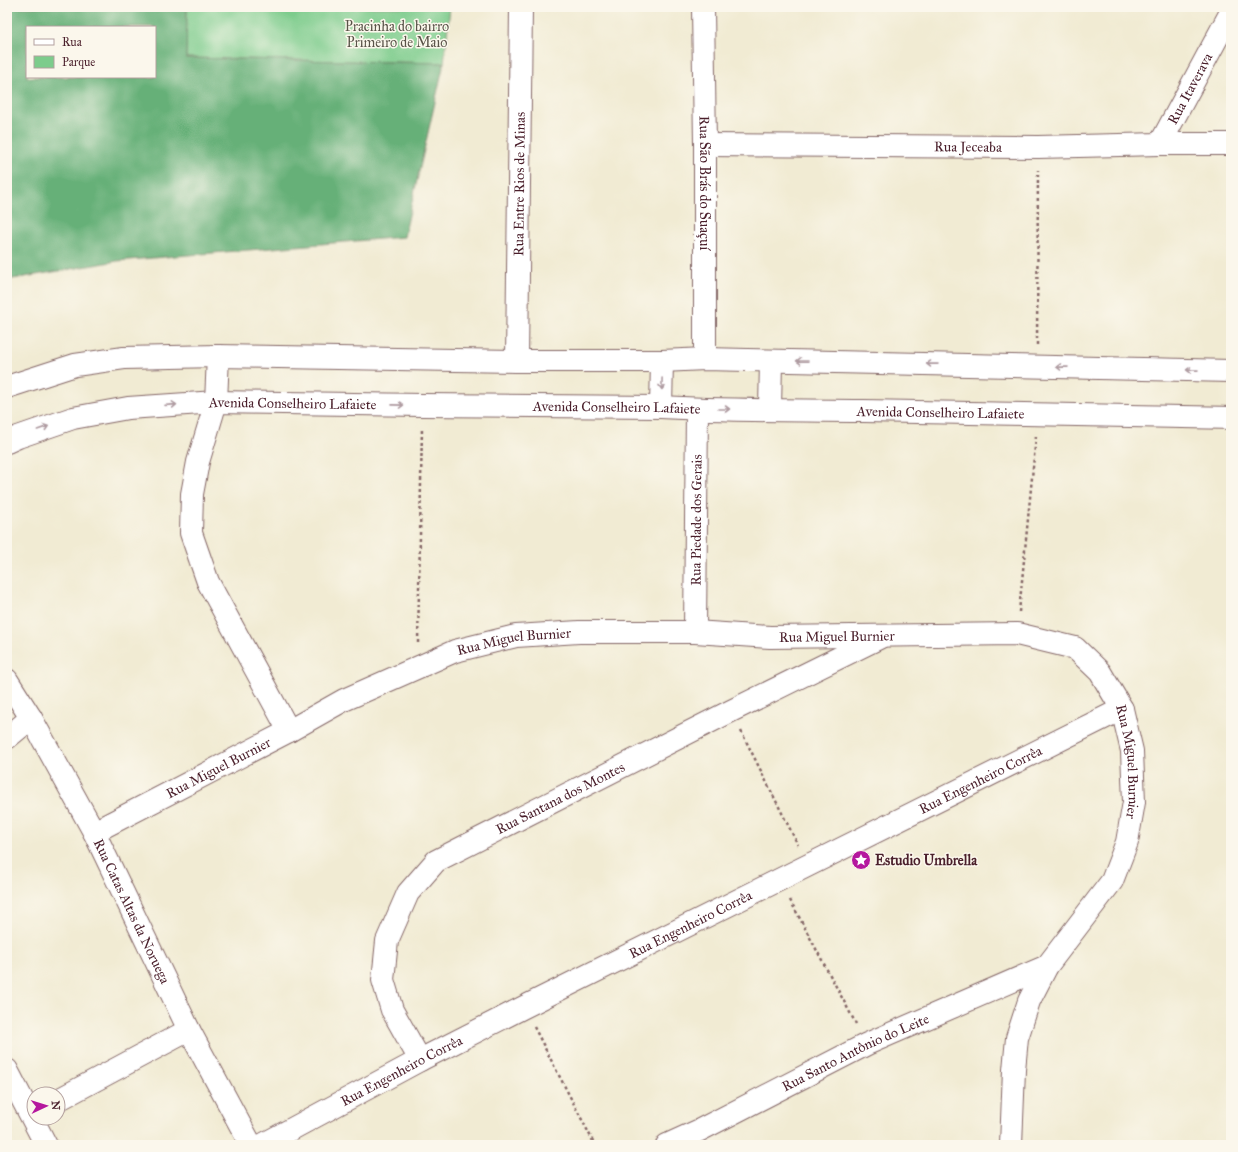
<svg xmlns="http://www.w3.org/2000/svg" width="1238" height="1152" font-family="'IM FELL Great Primer',serif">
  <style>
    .green { fill: #7dcc8c; stroke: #64765c }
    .forest { fill: #66b078; stroke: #586852; fill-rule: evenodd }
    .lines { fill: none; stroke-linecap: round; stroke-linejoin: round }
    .minor-casing { stroke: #846666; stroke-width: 24 }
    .tertiary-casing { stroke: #846666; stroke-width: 24 }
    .path { stroke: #846666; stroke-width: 2.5; stroke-dasharray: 3 3; stroke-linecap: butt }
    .minor { stroke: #fff; stroke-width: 22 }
    .tertiary { stroke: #fff; stroke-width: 22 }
    .oneway { stroke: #ae9aa0 }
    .labels { text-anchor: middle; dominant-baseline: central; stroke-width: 3; stroke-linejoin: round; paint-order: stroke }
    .park-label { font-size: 14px; fill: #595348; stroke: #fbf7ec }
    .street-label { font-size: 14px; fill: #4a1f2b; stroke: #fbf7ec }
    .poi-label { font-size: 14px; font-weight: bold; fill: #4a1f2b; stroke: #fbf7ec; text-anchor: start }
  </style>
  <rect width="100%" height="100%" fill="#fbf7ec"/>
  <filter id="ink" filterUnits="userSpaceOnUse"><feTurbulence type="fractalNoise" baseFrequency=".025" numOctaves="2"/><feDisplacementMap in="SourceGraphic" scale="8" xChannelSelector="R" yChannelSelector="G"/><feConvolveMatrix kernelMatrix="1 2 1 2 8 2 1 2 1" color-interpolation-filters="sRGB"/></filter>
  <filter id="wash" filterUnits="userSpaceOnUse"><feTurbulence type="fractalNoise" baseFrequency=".012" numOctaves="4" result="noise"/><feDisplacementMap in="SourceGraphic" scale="16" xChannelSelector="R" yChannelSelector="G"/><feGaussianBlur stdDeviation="0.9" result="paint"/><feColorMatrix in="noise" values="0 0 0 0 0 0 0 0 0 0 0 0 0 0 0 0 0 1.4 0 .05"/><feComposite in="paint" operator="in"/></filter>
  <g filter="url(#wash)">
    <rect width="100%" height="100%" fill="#f1ebd3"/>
    <path class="green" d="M 187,7 L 450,7 L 444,63 L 186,58 Z"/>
    <path class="forest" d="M 7,7 L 187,7 L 186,58 L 444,63 L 404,237 L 117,261 L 7,280 ZM 27,27 L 155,27 L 155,77 L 27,77 Z"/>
  </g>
  <g filter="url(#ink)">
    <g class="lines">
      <g class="minor-casing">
        <g id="minor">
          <path id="s1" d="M 703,7 L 705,145 L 705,359"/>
          <path id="s2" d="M 1160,144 L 1231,12"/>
          <path id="s3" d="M 705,145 L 1038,147 L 1160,144 L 1231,144"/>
          <path d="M 218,356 L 216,402 L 198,462 L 192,494 L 191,533 L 208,582 L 289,731"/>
          <path id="s4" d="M 517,361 L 521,7"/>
          <path id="s5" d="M 695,632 L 697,409"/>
          <path id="s6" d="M 7,680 L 31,718 L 94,832 L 189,1030 L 251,1145"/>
          <path d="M 7,738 L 31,718"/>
          <path id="s7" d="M 94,832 L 289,731 L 344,700 L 455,651 L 516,636 L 579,632 L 695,632 L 770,637 L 1017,634 L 1075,648 L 1100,672 L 1122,709 L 1132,751 L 1134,802 L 1127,842 L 1112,881 L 1047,966 L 1029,1001 L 1017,1038 L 1014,1070 L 1011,1145"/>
          <path id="s8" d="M 420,1060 L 392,1010 L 383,980 L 387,941 L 408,893 L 436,861 L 731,711 L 879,638"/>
          <path d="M 7,1070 L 46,1145"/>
          <path d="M 58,1100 L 189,1030"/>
          <path id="s9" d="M 262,1145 L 420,1060 L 524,1007 L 1122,709"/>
          <path id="s10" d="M 667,1145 L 700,1130 L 867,1044 L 1047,966"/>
        </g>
      </g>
      <g class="tertiary-casing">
        <g id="tertiary">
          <path d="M 7,387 L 75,365 L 124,358 L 218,356 L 517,361 L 662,361 L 705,359 L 1231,371"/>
          <path d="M 661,407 L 662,361"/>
          <path d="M 770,409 L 771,361"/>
          <path id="s11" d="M 7,442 L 18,437 L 73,418 L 128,408 L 216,402 L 423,405 L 661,407 C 729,411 797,410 864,411 C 987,413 1109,415 1231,418"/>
        </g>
      </g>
      <g class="path">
        <path d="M 1037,345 L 1038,170"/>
        <path d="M 1019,612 L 1036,436"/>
        <path d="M 418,643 L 422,428"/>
        <path d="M 741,731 L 798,845"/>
        <path d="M 790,900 L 856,1024"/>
        <path d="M 534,1027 L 595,1145"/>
      </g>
      <use href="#minor" class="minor"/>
      <use href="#tertiary" class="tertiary"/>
    </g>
    <defs><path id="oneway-shaft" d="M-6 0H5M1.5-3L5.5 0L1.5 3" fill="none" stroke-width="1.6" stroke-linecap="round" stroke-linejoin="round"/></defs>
    <g class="oneway">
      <use href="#oneway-shaft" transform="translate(802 361) rotate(-179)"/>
      <use href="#oneway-shaft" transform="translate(932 364) rotate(-179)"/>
      <use href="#oneway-shaft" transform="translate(1062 367) rotate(-179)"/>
      <use href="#oneway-shaft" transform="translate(1192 370) rotate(-179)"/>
      <use href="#oneway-shaft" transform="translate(662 384) rotate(91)"/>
      <use href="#oneway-shaft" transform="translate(171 405) rotate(-4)"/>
      <use href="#oneway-shaft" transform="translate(398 405) rotate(1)"/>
      <use href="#oneway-shaft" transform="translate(724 409)"/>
      <use href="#oneway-shaft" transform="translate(43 428) rotate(-19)"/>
    </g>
  </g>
  <defs>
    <g id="sight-disc" transform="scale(1)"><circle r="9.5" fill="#b5179e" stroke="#fbf7ec"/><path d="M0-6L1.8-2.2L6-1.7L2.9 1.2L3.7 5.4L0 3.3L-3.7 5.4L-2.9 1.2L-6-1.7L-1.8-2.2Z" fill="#fff"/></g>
  </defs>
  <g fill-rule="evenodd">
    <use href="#sight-disc" x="861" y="860"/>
  </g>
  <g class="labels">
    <g class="park-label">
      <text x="397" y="26">Pracinha do bairro<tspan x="397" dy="16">Primeiro de Maio</tspan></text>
    </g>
    <g class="street-label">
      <text stroke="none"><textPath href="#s2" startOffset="63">Rua Itaverava</textPath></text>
      <text stroke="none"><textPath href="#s3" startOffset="263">Rua Jeceaba</textPath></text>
      <text stroke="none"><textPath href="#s1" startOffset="176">Rua São Brás do Suaçuí</textPath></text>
      <text stroke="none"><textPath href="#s4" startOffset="177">Rua Entre Rios de Minas</textPath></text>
      <text stroke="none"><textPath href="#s11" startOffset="291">Avenida Conselheiro Lafaiete</textPath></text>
      <text stroke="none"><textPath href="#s11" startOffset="615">Avenida Conselheiro Lafaiete</textPath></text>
      <text stroke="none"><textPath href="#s11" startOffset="939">Avenida Conselheiro Lafaiete</textPath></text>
      <text stroke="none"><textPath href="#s5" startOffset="112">Rua Piedade dos Gerais</textPath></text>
      <text stroke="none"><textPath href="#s7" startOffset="788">Rua Miguel Burnier</textPath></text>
      <text stroke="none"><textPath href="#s7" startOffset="464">Rua Miguel Burnier</textPath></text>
      <text stroke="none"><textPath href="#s7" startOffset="1159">Rua Miguel Burnier</textPath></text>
      <text stroke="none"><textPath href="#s7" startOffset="140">Rua Miguel Burnier</textPath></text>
      <text stroke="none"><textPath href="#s9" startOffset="806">Rua Engenheiro Corrêa</textPath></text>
      <text stroke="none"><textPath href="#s8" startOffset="362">Rua Santana dos Montes</textPath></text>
      <text stroke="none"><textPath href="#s6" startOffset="263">Rua Catas Altas da Noruega</textPath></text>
      <text stroke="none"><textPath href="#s9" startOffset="482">Rua Engenheiro Corrêa</textPath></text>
      <text stroke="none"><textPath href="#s10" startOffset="210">Rua Santo Antônio do Leite</textPath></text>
      <text stroke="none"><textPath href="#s9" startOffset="158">Rua Engenheiro Corrêa</textPath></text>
    </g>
    <g class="poi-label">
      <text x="875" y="860">Estudio Umbrella</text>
    </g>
  </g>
  <rect width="1238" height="1152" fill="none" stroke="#fbf7ec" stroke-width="24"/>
  <rect x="26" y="26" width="130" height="52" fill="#fbf7ec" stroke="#b4a19f"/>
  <rect x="34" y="39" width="20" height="6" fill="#ffffff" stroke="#b4a19f"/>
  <text x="62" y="46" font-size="12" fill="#4a1f2b">Rua</text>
  <rect x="34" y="56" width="20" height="12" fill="#7dcc8c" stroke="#b4a19f"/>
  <text x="62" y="66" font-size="12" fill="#4a1f2b">Parque</text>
  <g transform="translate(46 1106) rotate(86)"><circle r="19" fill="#fbf7ec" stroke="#b4a19f"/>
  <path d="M0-3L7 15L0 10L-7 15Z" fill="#b5179e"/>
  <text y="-6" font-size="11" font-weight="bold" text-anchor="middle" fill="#4a1f2b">N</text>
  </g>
</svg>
